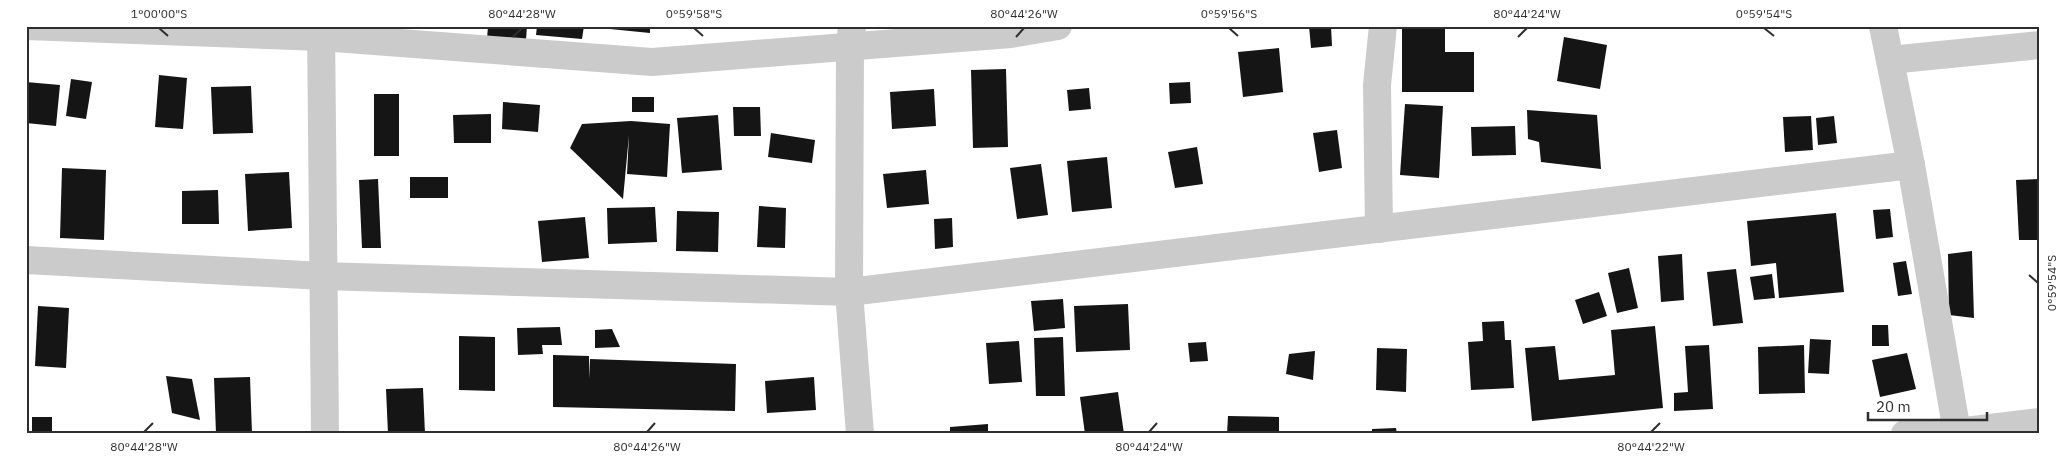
<svg xmlns="http://www.w3.org/2000/svg" width="2066" height="460" font-family="'IBM Plex Sans',sans-serif">
  <style>
    .building { fill: #151515 }
    .lines { fill: none; stroke-linecap: round; stroke-linejoin: round }
    .minor { stroke: #cbcbcb; stroke-width: 28 }
    .tertiary { stroke: #cbcbcb; stroke-width: 28 }
    .ticks { fill: none; stroke: #2e2e2e; stroke-width: 2 }
    .neatline { fill: none; stroke: #2e2e2e; stroke-width: 2 }
    .ticks-label { font-size: 12px; text-anchor: middle; fill: #2e2e2e }
  </style>
  <rect width="100%" height="100%" fill="#fff"/>
  <g class="building">
    <path d="M 488,26 L 527,26 L 526,40 L 487,39 Z"/>
    <path d="M 537,26 L 584,26 L 582,39 L 536,35 Z"/>
    <path d="M 610,26 L 650,26 L 650,33 L 610,29 Z"/>
    <path d="M 1309,26 L 1331,26 L 1332,46 L 1311,48 Z"/>
    <path d="M 1402,26 L 1445,26 L 1445,52 L 1474,52 L 1474,92 L 1402,92 Z"/>
    <path d="M 1564,37 L 1607,45 L 1600,89 L 1557,81 Z"/>
    <path d="M 1279,48 L 1283,92 L 1243,97 L 1238,52 Z"/>
    <path d="M 1006,69 L 1008,147 L 973,148 L 971,70 Z"/>
    <path d="M 159,75 L 187,78 L 183,129 L 155,127 Z"/>
    <path d="M 71,79 L 92,82 L 86,119 L 66,116 Z"/>
    <path d="M 26,82 L 60,85 L 56,126 L 26,123 Z"/>
    <path d="M 1190,82 L 1191,103 L 1170,104 L 1169,83 Z"/>
    <path d="M 251,86 L 253,133 L 213,134 L 211,87 Z"/>
    <path d="M 1089,88 L 1091,109 L 1069,111 L 1067,90 Z"/>
    <path d="M 934,89 L 936,126 L 892,129 L 890,92 Z"/>
    <rect x="374" y="94" width="25" height="62"/>
    <rect x="632" y="97" width="22" height="15"/>
    <path d="M 503,102 L 540,105 L 538,132 L 502,129 Z"/>
    <path d="M 1405,104 L 1443,106 L 1439,178 L 1400,175 Z"/>
    <path d="M 733,107 L 760,107 L 761,136 L 734,136 Z"/>
    <path d="M 1527,110 L 1597,115 L 1601,169 L 1541,162 L 1539,142 L 1528,139 Z"/>
    <path d="M 491,114 L 491,143 L 454,143 L 453,115 Z"/>
    <path d="M 718,115 L 722,170 L 682,173 L 677,118 Z"/>
    <path d="M 1811,116 L 1813,150 L 1785,152 L 1783,117 Z"/>
    <path d="M 1834,116 L 1837,143 L 1818,145 L 1816,118 Z"/>
    <path d="M 631,121 L 670,124 L 667,177 L 627,174 L 629,135 L 623,199 L 570,148 L 582,124 Z"/>
    <path d="M 1515,126 L 1516,155 L 1472,156 L 1471,127 Z"/>
    <path d="M 1337,130 L 1342,168 L 1319,172 L 1313,133 Z"/>
    <path d="M 771,133 L 815,140 L 812,163 L 768,157 Z"/>
    <path d="M 1197,147 L 1203,184 L 1175,188 L 1168,152 Z"/>
    <path d="M 1107,157 L 1112,208 L 1072,212 L 1067,161 Z"/>
    <path d="M 1041,164 L 1048,215 L 1017,219 L 1010,168 Z"/>
    <path d="M 62,168 L 106,170 L 104,240 L 60,238 Z"/>
    <path d="M 926,170 L 929,204 L 887,208 L 883,174 Z"/>
    <path d="M 289,172 L 292,228 L 248,231 L 245,174 Z"/>
    <rect x="410" y="177" width="38" height="21"/>
    <path d="M 378,179 L 381,248 L 362,248 L 359,180 Z"/>
    <path d="M 2040,179 L 2040,240 L 2019,240 L 2016,180 Z"/>
    <path d="M 218,190 L 219,224 L 182,224 L 182,191 Z"/>
    <path d="M 759,206 L 786,208 L 785,248 L 757,247 Z"/>
    <path d="M 655,207 L 657,242 L 608,244 L 607,208 Z"/>
    <path d="M 1890,209 L 1893,237 L 1876,239 L 1873,210 Z"/>
    <path d="M 677,211 L 719,212 L 718,252 L 676,251 Z"/>
    <path d="M 1836,213 L 1844,292 L 1779,298 L 1776,263 L 1751,266 L 1747,221 Z"/>
    <path d="M 585,217 L 589,258 L 542,262 L 538,221 Z"/>
    <path d="M 952,218 L 953,247 L 935,249 L 934,219 Z"/>
    <path d="M 1972,251 L 1974,318 L 1949,315 L 1948,254 Z"/>
    <path d="M 1682,254 L 1684,300 L 1661,302 L 1658,256 Z"/>
    <path d="M 1906,261 L 1912,294 L 1898,296 L 1893,263 Z"/>
    <path d="M 1629,268 L 1638,308 L 1617,313 L 1608,273 Z"/>
    <path d="M 1736,269 L 1743,323 L 1713,326 L 1707,272 Z"/>
    <path d="M 1772,274 L 1775,298 L 1754,300 L 1750,277 Z"/>
    <path d="M 1599,292 L 1607,316 L 1583,324 L 1575,300 Z"/>
    <path d="M 1063,299 L 1065,328 L 1034,331 L 1031,301 Z"/>
    <path d="M 1128,304 L 1130,350 L 1076,352 L 1074,306 Z"/>
    <path d="M 38,306 L 69,308 L 66,368 L 35,366 Z"/>
    <path d="M 1504,321 L 1505,340 L 1511,340 L 1514,388 L 1471,390 L 1468,342 L 1483,341 L 1482,322 Z"/>
    <path d="M 1872,325 L 1888,325 L 1889,346 L 1872,346 Z"/>
    <path d="M 1655,326 L 1663,408 L 1532,421 L 1525,348 L 1555,346 L 1559,380 L 1615,375 L 1611,330 Z"/>
    <path d="M 560,327 L 562,345 L 542,345 L 543,354 L 518,355 L 517,328 Z"/>
    <path d="M 612,329 L 620,347 L 595,348 L 595,330 Z"/>
    <path d="M 459,336 L 495,337 L 495,391 L 459,390 Z"/>
    <path d="M 1063,337 L 1065,396 L 1036,396 L 1034,338 Z"/>
    <path d="M 1810,339 L 1831,340 L 1829,374 L 1808,373 Z"/>
    <path d="M 1019,341 L 1022,382 L 989,384 L 986,343 Z"/>
    <path d="M 1206,342 L 1208,361 L 1190,362 L 1188,343 Z"/>
    <path d="M 1709,345 L 1713,409 L 1674,411 L 1674,393 L 1688,392 L 1685,346 Z"/>
    <path d="M 1804,345 L 1805,393 L 1759,394 L 1758,347 Z"/>
    <path d="M 1377,348 L 1407,349 L 1406,392 L 1376,390 Z"/>
    <path d="M 1315,351 L 1313,380 L 1286,374 L 1289,354 Z"/>
    <path d="M 1907,353 L 1916,389 L 1880,397 L 1872,360 Z"/>
    <path d="M 553,355 L 589,356 L 589,379 L 590,359 L 736,364 L 735,411 L 553,407 Z"/>
    <path d="M 166,376 L 192,379 L 200,420 L 172,413 Z"/>
    <path d="M 250,377 L 252,434 L 216,434 L 214,378 Z"/>
    <path d="M 814,377 L 816,410 L 767,413 L 765,381 Z"/>
    <path d="M 423,388 L 425,434 L 388,434 L 386,389 Z"/>
    <path d="M 1118,392 L 1124,434 L 1085,434 L 1080,397 Z"/>
    <path d="M 1228,416 L 1279,417 L 1279,434 L 1227,434 Z"/>
    <rect x="32" y="417" width="20" height="17"/>
    <path d="M 988,424 L 988,434 L 950,434 L 950,427 Z"/>
    <path d="M 1396,428 L 1397,434 L 1372,434 L 1372,429 Z"/>
  </g>
  <g class="lines">
    <g class="minor">
      <path d="M 26,26 L 321,37 L 652,62 L 1011,34 L 1058,26"/>
      <path d="M 321,26 L 325,434"/>
      <path d="M 852,26 L 850,46 L 849,292 L 860,434"/>
      <path d="M 1883,26 L 1911,165 L 1957,432"/>
      <path d="M 1890,60 L 2040,45"/>
      <path d="M 1379,229 L 1377,85 L 1383,26"/>
      <path d="M 26,260 L 323,276 L 849,292 L 1911,165"/>
    </g>
    <path class="tertiary" d="M 1905,434 L 1957,432 L 2040,422"/>
  </g>
  <path class="ticks" d="M 159,28 L 168,36M 694,28 L 703,36M 1229,28 L 1238,36M 1764,28 L 1774,36M 513,37 L 522,28M 1016,37 L 1024,28M 1518,37 L 1527,28M 2029,275 L 2038,283M 144,432 L 153,423M 647,432 L 655,423M 1149,432 L 1157,423M 1651,432 L 1660,423"/>
  <rect width="2066" height="460" fill="none" stroke="#ffffff" stroke-width="55"/>
  <path d="M1868 412v8h119v-8" fill="none" stroke="#2e2e2e" stroke-width="2.5"/>
  <text x="1876" y="412" font-size="15" fill="#2e2e2e" stroke="#ffffff" stroke-width="4" paint-order="stroke">20 m</text>
  <rect x="28" y="28" width="2010" height="404" class="neatline"/>
  <g class="ticks-label">
    <text x="159" y="18">1°00'00"S</text>
    <text x="522" y="18">80°44'28"W</text>
    <text x="694" y="18">0°59'58"S</text>
    <text x="1024" y="18">80°44'26"W</text>
    <text x="1229" y="18">0°59'56"S</text>
    <text x="1527" y="18">80°44'24"W</text>
    <text x="1764" y="18">0°59'54"S</text>
    <text transform="translate(2052 283) rotate(-90)" y="4">0°59'54"S</text>
    <text x="144" y="451">80°44'28"W</text>
    <text x="647" y="451">80°44'26"W</text>
    <text x="1149" y="451">80°44'24"W</text>
    <text x="1651" y="451">80°44'22"W</text>
  </g>
</svg>
